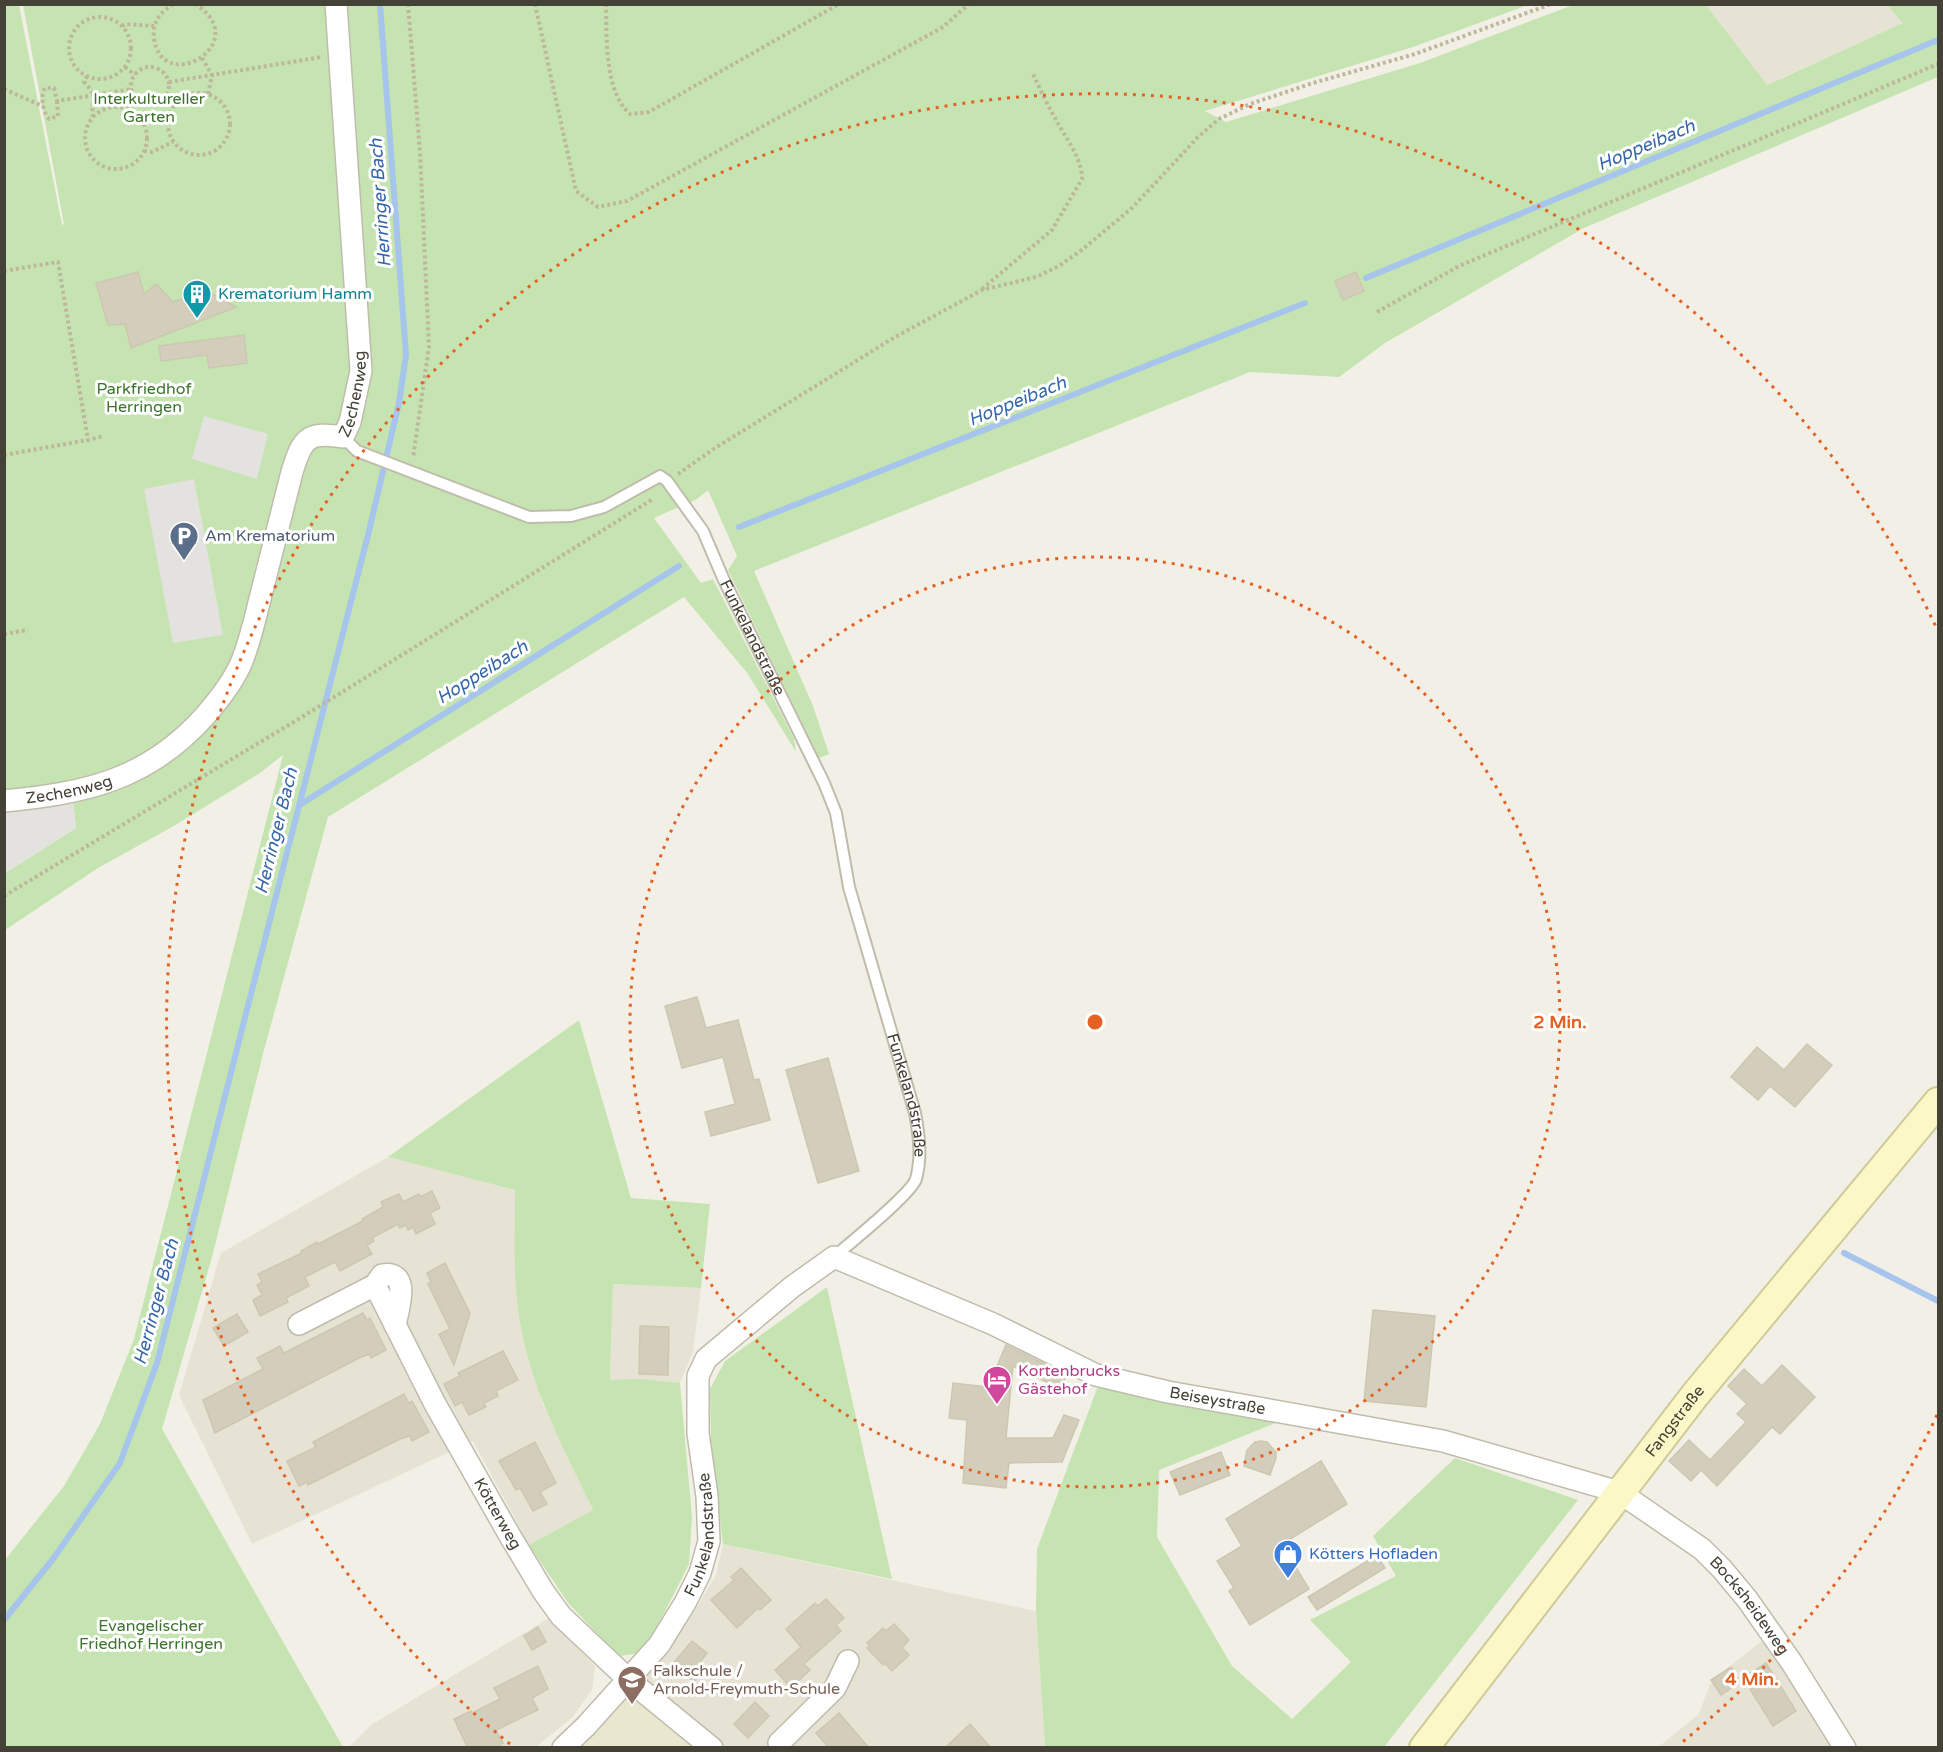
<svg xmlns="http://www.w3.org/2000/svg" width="1943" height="1752" font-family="'Varela Round',sans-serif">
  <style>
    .residential { fill: #e6e3d5 }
    .education { fill: #eae7d1 }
    .green { fill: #c5e4b1 }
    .parking { fill: #e3e2de }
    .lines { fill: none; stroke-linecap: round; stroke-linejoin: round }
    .stream { stroke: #a6c4ec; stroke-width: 6 }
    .building { fill: #d3cebc; stroke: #cdc7b0; stroke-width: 1.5 }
    .service-casing { stroke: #c0bcac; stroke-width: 14 }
    .minor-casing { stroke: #c0bcac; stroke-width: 24 }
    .secondary-casing { stroke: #cfca98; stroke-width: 32 }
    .path { stroke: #beb79c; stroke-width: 4; stroke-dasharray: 3 3; stroke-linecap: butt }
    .service { stroke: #fff; stroke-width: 10 }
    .minor { stroke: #fff; stroke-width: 21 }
    .secondary { stroke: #fbf7c7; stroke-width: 28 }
    .ring { fill: none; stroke: #e56023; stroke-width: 3; stroke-dasharray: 3 6 }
    .labels { text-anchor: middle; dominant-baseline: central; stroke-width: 6; stroke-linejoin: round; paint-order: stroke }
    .park-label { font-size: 16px; fill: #3c732d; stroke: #fff }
    .culture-label { font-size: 16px; fill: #0d838f; stroke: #fff; text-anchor: start }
    .street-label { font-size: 16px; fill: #444136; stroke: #fff }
    .service-label { font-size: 16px; fill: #4e5e75; stroke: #fff; text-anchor: start }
    .hotel-label { font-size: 16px; fill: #b23c85; stroke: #fff; text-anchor: start }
    .shop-label { font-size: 16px; fill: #366cbe; stroke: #fff; text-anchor: start }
    .education-label { font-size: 16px; fill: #785e54; stroke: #fff; text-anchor: start }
    .water-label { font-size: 18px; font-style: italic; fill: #3666aa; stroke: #fff }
    .centre { fill: #e56023; stroke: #fff; stroke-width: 3 }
    .ring-label { font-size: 18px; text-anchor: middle; font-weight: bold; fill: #e56023; stroke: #fff; stroke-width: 6; stroke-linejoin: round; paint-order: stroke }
  </style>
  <rect width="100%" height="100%" fill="#f2f0e6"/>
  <g class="residential">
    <path d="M 1706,5 L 1887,5 L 1904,23 L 1766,85 Z"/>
    <path d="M 388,1157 L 515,1190 L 515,1268 L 542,1402 L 593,1511 L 529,1545 L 473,1441 L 252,1544 L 179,1395 L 221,1253 Z"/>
    <path d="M 613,1284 L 701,1288 L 693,1352 L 680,1383 L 610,1380 Z"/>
    <path d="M 723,1544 L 1036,1611 L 1045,1747 L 720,1747 L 636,1679 L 690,1618 L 716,1575 Z"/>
    <path d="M 549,1618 L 595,1666 L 592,1690 L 572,1718 L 536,1747 L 348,1748 L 371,1725 Z"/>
    <path d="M 1781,1626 L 1857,1747 L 1657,1748 L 1698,1715 L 1712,1680 Z"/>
  </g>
  <path class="education" d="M 629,1686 L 706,1748 L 570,1748 Z"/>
  <g class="green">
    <path d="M 5,5 L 19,5 L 62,225 L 64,224 L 23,5 L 1528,5 L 1413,47 L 1205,111 L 1226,122 L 1420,63 L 1573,5 L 1706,5 L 1767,85 L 1903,23 L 1887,5 L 1938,5 L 1938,77 L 1584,228 L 1385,343 L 1339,377 L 1250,372 L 754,571 L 813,706 L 829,754 L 819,758 L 728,570 L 737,556 L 708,490 L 697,499 L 654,518 L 701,583 L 713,579 L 794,739 L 796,752 L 748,674 L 684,597 L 328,817 L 264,1050 L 212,1257 L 162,1429 L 343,1747 L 5,1747 L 5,1560 L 64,1486 L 100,1424 L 134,1339 L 283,755 L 260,773 L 172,827 L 98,868 L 5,930 L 5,873 L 76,828 L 73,802 L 129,763 L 56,787 L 5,792 Z"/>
    <path d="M 579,1020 L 631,1198 L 710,1204 L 701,1288 L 613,1284 L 610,1380 L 639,1379 L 680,1383 L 692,1517 L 689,1564 L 660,1621 L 640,1653 L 619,1656 L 569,1604 L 529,1545 L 593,1510 C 566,1453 534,1395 522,1332 C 512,1286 515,1237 515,1190 L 388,1157 Z"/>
    <path d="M 827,1287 L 892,1579 L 723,1544 L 711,1445 L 710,1389 L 725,1361 Z"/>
    <path d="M 1101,1378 L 1278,1422 L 1159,1470 L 1157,1537 L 1232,1666 L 1292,1719 L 1351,1662 L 1310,1620 L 1396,1576 L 1373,1536 L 1455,1458 L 1578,1500 L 1384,1747 L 1045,1747 L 1036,1611 L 1037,1549 Z"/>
  </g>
  <g class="parking">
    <path d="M 204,416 L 268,434 L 257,479 L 192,459 Z"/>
    <path d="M 194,479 L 223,635 L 173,643 L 144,489 Z"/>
    <path d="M 73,802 L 76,828 L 5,873 L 5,809 Z"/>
  </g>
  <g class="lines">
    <g class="stream">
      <path d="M 1366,278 L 1938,40"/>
      <path d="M 739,527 L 1305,303"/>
      <path d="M 301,804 L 679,566"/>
      <path d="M 1844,1253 L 1938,1301"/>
      <path d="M 4,1620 L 53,1559 L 120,1463 L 157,1363 L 369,531 L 399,403 L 406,355 L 380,4"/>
    </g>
  </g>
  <g class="building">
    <path d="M 138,272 L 144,294 L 156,284 L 173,302 L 194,294 L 195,296 L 207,294 L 218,296 L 236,307 L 131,348 L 125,324 L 108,325 L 96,283 Z"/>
    <path d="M 1356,272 L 1364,291 L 1343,300 L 1335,281 Z"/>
    <path d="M 244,335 L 247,363 L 209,368 L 207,355 L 161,361 L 159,346 Z"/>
    <path d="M 697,997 L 706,1028 L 738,1020 L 754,1080 L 759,1079 L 770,1120 L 711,1136 L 705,1112 L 735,1104 L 723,1057 L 682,1068 L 665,1006 Z"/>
    <path d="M 1807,1044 L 1832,1065 L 1795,1107 L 1770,1086 L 1758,1100 L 1731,1077 L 1757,1047 L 1784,1070 Z"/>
    <path d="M 828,1058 L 859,1171 L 818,1183 L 786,1070 Z"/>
    <path d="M 432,1191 L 440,1208 L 430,1213 L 435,1224 L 416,1234 L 413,1227 L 408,1230 L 406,1225 L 400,1228 L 398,1224 L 372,1238 L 374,1241 L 367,1245 L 372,1254 L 340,1271 L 335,1262 L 305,1277 L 309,1286 L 286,1298 L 288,1302 L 260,1316 L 253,1300 L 262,1295 L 257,1285 L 262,1282 L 258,1274 L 302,1253 L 301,1251 L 317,1242 L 318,1244 L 363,1221 L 362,1219 L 383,1207 L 381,1202 L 399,1194 L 403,1202 L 419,1194 L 420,1197 Z"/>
    <path d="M 445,1263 L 470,1313 L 454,1365 L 439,1334 L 450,1329 L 428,1284 L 431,1282 L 427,1273 Z"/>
    <path d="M 1373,1310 L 1435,1316 L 1426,1407 L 1364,1401 Z"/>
    <path d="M 363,1313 L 367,1320 L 370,1318 L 386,1350 L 371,1358 L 369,1354 L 359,1358 L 215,1433 L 203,1400 L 263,1369 L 257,1358 L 280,1346 L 284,1353 Z"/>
    <path d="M 237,1314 L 248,1332 L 224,1346 L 213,1328 Z"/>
    <path d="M 640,1326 L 669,1327 L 668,1375 L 639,1374 Z"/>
    <path d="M 1006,1345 L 1067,1375 L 1061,1389 L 1013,1366 L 1006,1438 L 1053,1438 L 1064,1415 L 1079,1420 L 1062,1462 L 1009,1463 L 1006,1488 L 963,1483 L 967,1420 L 949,1418 L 953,1383 L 988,1387 Z"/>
    <path d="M 503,1351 L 518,1380 L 496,1391 L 498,1396 L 484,1403 L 486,1407 L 469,1415 L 462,1402 L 455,1406 L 444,1384 L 460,1376 L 458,1373 Z"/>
    <path d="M 1782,1365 L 1815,1397 L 1780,1434 L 1772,1427 L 1717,1486 L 1701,1470 L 1691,1481 L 1669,1461 L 1689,1440 L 1710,1460 L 1746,1422 L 1737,1414 L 1747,1404 L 1728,1386 L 1744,1369 L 1762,1386 Z"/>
    <path d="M 404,1394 L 409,1403 L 412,1401 L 429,1432 L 412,1441 L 410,1436 L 400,1439 L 308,1485 L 307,1482 L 299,1486 L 287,1461 L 316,1447 L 313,1442 Z"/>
    <path d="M 1261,1441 L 1267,1442 L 1276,1452 L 1276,1458 L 1270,1475 L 1244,1466 L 1247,1450 L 1255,1442 Z"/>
    <path d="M 535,1442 L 556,1483 L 540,1492 L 547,1504 L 533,1511 L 520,1488 L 516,1490 L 499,1461 Z"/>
    <path d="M 1221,1452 L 1230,1475 L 1180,1495 L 1170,1472 Z"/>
    <path d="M 1321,1461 L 1347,1504 L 1282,1544 L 1309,1589 L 1250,1625 L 1229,1591 L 1234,1588 L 1217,1561 L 1242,1546 L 1226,1519 Z"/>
    <path d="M 1377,1555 L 1385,1568 L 1317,1610 L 1308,1597 Z"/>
    <path d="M 741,1568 L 771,1600 L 760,1610 L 758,1608 L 737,1628 L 711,1600 L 734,1580 L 731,1577 Z"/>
    <path d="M 826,1599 L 844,1618 L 836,1625 L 841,1631 L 804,1664 L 810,1670 L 791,1688 L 775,1670 L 801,1647 L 786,1629 L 815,1603 L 818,1606 Z"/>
    <path d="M 894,1624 L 909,1640 L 902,1648 L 909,1655 L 892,1671 L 885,1663 L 883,1665 L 867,1648 L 870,1646 L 867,1643 L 883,1628 L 886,1631 Z"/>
    <path d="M 538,1627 L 546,1642 L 532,1650 L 524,1636 Z"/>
    <path d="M 692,1641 L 707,1653 L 700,1662 L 706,1667 L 694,1682 L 672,1665 Z"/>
    <path d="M 1766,1663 L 1796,1711 L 1773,1726 L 1743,1678 Z"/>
    <path d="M 538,1666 L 548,1689 L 532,1698 L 538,1710 L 496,1730 L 503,1743 L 495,1748 L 468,1748 L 454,1719 L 471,1711 L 472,1713 L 500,1699 L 494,1688 Z"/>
    <path d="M 1731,1667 L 1740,1682 L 1721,1695 L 1711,1680 Z"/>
    <path d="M 755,1702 L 769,1716 L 748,1738 L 734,1724 Z"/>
    <path d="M 839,1713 L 869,1748 L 829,1748 L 816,1733 Z"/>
    <path d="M 970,1724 L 991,1748 L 945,1748 Z"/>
  </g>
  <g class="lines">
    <g class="service-casing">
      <g id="service">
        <path id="s1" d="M 343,437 L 357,451 L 529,517 L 571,516 L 604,507 L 660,476 L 667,481 L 703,531 L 723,578 L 824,783 L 836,813 L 849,887 L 915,1113 C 919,1135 922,1157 916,1179 C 911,1194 850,1243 834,1257"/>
      </g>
    </g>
    <g class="minor-casing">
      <g id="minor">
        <path id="s2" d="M 4,801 C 86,793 147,780 204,717 C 218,701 234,681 242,661 C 251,639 256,614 262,591 C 272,551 282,512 292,472 C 302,439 307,431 343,437 L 350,422 L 361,371 L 336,4"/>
        <path d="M 375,1285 L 382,1275 C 412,1270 398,1309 395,1325"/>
        <path id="s3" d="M 299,1324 L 375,1285 L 435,1404 L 510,1536 L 543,1591 L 561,1616 L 629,1680 L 712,1748"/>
        <path d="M 779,1743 L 835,1688 L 848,1661"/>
        <path id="s4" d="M 563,1748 L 586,1726 L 659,1645 L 685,1603 L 700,1573 L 709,1541 L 707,1496 L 698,1433 L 698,1376 L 706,1359 L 792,1287 L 834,1257 L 993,1324 L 1096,1375 L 1168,1392 L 1443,1441 L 1619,1492 L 1702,1549 L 1722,1569 L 1747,1599 L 1792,1663 L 1845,1748"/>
      </g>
    </g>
    <g class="secondary-casing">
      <g id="secondary">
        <path id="s5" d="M 1424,1748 L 1695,1395 L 1938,1102"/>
      </g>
    </g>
    <g class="path">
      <path d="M 173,4 C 160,13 152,22 154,38 C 162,98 256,42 195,4"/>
      <path d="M 408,4 L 420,152 L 429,347 L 413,458"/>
      <path d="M 535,4 L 576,191 L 598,207 L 627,201 L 943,27 L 969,4"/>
      <path d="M 606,4 C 607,37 604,91 630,114 L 649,112 L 839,4"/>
      <circle cx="100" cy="48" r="31"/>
      <path d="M 122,26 L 125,24 L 154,26"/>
      <path d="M 202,58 L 212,75 L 208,94"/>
      <circle cx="150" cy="86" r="19"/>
      <path d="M 125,67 L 135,75"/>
      <path d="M 87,76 L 84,82 C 100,99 90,98 93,117"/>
      <path d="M 169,82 L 322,57"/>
      <path d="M 4,89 L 40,105 L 43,104"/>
      <circle cx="199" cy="124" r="31"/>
      <path d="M 57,101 L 58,116 L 49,119 C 43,112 40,96 45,88 L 54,88 L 57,101 L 131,89"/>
      <circle cx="116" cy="138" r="31"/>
      <path d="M 144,151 L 152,152 L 173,142"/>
      <path d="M 4,271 L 58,262 L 88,440 L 104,436"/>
      <path d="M 982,289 L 1052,230 L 1082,179 C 1082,158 1065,137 1055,118 C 1047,104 1040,89 1033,74"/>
      <path d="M 1377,312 L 1459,266 L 1938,64"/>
      <path d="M 4,455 L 88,440"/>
      <path d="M 678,474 L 715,448 L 895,337 L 982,290 L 1036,277 L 1059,266 L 1083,249 L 1132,208 L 1198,137 L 1219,119 L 1250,104 L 1313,83 L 1415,54 L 1551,4"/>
      <path d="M 4,634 L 28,630"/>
      <path d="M 4,896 L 302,717 L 653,499"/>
    </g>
    <use href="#service" class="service"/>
    <use href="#minor" class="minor"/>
    <use href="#secondary" class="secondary"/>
  </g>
  <g class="ring">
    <circle cx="1095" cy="1022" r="465"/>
    <path d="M1937 1415A929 929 0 0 1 1680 1744M510 1744A929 929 0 1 1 1937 629"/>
  </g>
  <defs>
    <g id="building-pin" transform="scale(1.5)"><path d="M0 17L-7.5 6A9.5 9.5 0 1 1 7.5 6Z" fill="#0f9aa8" stroke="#fff"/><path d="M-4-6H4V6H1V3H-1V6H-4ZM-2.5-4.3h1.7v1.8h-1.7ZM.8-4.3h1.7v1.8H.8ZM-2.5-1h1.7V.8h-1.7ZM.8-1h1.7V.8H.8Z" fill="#fff"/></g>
    <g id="parking-pin" transform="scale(1.5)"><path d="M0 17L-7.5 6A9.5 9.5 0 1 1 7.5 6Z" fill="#5c6f8a" stroke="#fff"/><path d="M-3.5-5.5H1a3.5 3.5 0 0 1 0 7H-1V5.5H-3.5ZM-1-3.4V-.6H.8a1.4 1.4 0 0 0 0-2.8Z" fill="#fff"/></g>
    <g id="hotel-pin" transform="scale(1.5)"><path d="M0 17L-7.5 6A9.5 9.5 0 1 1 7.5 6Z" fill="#d1479c" stroke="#fff"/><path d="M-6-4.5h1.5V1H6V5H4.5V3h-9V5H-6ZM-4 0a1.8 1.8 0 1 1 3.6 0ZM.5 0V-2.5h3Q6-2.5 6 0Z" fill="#fff"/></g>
    <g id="shop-pin" transform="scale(1.5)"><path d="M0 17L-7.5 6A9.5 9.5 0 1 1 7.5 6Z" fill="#3f7fe0" stroke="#fff"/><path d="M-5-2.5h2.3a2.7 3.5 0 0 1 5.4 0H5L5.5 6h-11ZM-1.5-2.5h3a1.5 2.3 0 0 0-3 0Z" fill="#fff"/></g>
    <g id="school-pin" transform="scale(1.5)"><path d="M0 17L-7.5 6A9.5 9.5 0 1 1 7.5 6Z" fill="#8d6e63" stroke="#fff"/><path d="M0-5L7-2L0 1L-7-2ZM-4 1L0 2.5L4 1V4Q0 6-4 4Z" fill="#fff"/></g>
  </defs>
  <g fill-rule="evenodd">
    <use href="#building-pin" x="197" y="294"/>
    <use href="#parking-pin" x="184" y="536"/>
    <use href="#hotel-pin" x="997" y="1380"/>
    <use href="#shop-pin" x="1288" y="1554"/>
    <use href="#school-pin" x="632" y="1680"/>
  </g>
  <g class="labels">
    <g class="park-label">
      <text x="149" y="99">Interkultureller<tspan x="149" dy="18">Garten</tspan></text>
      <text x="144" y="389">Parkfriedhof<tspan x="144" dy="18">Herringen</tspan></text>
      <text x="151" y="1626">Evangelischer<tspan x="151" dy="18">Friedhof Herringen</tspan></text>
    </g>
    <g class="culture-label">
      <text x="218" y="294">Krematorium Hamm</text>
    </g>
    <g class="street-label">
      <text stroke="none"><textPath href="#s2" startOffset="604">Zechenweg</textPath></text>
      <text stroke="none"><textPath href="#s1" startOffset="532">Funkelandstraße</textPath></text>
      <text stroke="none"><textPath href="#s2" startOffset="66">Zechenweg</textPath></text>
      <text stroke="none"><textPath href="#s1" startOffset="1018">Funkelandstraße</textPath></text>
      <text stroke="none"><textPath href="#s4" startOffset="1017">Beiseystraße</textPath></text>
      <text stroke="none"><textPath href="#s5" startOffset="412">Fangstraße</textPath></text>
      <text stroke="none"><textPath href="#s3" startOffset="345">Kötterweg</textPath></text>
      <text stroke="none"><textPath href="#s4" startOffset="262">Funkelandstraße</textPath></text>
      <text stroke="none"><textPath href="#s4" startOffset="1604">Bocksheideweg</textPath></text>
    </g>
    <g class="service-label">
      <text x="205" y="536">Am Krematorium</text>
    </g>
    <g class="hotel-label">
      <text x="1018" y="1371">Kortenbrucks<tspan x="1018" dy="18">Gästehof</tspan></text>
    </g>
    <g class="shop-label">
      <text x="1309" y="1554">Kötters Hofladen</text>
    </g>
    <g class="education-label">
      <text x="653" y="1671">Falkschule /<tspan x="653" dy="18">Arnold-Freymuth-Schule</tspan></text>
    </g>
    <g class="water-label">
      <text transform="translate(1646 145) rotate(-23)">Hoppeibach</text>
      <text transform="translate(380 203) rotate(-94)">Herringer Bach</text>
      <text transform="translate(1017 401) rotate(-22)">Hoppeibach</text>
      <text transform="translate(482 672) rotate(-32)">Hoppeibach</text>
      <text transform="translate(276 831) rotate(-76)">Herringer Bach</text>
      <text transform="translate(156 1302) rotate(-75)">Herringer Bach</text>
    </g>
  </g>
  <circle cx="1095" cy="1022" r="9" class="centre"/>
  <g class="ring-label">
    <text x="1560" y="1028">2 Min.</text>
    <text x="1752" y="1685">4 Min.</text>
  </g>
  <rect width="1943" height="1752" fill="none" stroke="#444136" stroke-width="12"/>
</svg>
